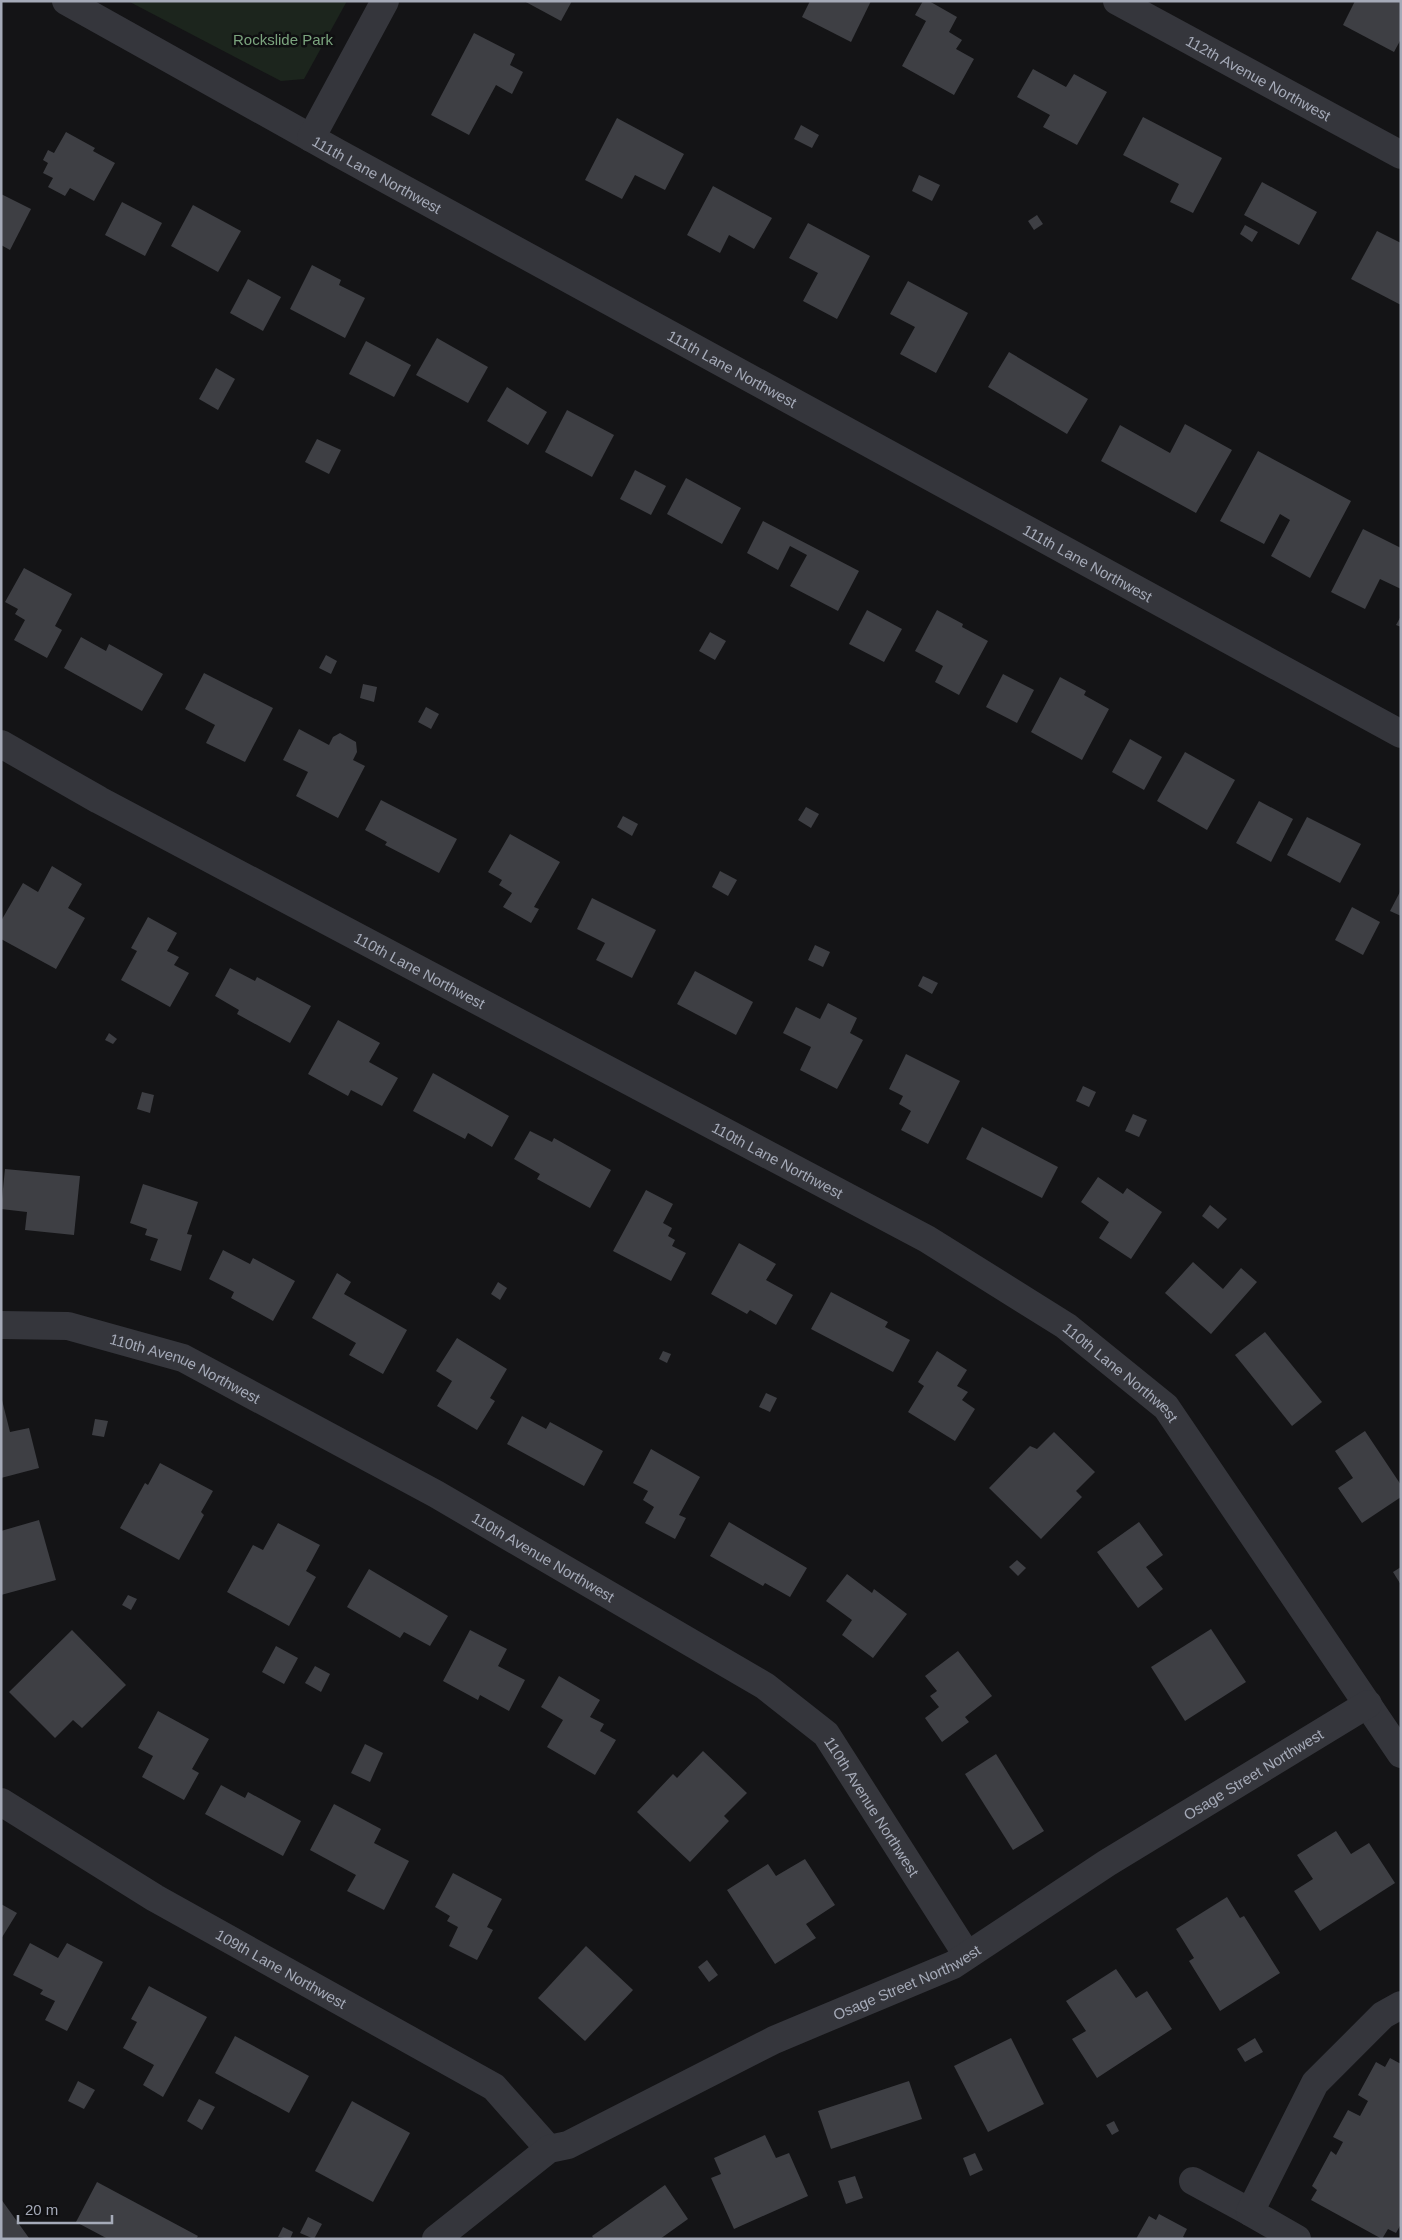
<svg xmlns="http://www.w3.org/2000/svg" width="1402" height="2240" font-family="Arial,sans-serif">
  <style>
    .green { fill: #1c251d }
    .building { fill: #3e3f44 }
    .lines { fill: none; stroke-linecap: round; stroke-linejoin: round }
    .minor { stroke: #35363c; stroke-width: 28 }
    .labels { text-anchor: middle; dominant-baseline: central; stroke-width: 5; stroke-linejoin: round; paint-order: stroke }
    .park-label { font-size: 15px; fill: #7ba47e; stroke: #0f0f11 }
    .street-label { font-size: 15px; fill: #a5aab8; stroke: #0f0f11 }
  </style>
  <rect width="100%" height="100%" fill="#141416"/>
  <path class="green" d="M 128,1 L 347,1 L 304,79 L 281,81 Z"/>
  <g class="building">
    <path d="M 524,1 L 572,1 L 561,21 Z"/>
    <path d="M 810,1 L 871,1 L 851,42 L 802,17 Z"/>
    <path d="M 923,1 L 929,1 L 957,17 L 949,32 L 962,40 L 956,49 L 974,59 L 954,95 L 902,66 L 926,21 L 915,15 Z"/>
    <path d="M 1355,1 L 1401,1 L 1401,39 L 1394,52 L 1343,25 Z"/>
    <path d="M 474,33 L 515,54 L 510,65 L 523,72 L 512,94 L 496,85 L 469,135 L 431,115 Z"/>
    <path d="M 1033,69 L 1066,87 L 1074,74 L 1107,92 L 1077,145 L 1043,127 L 1050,115 L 1017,97 Z"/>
    <path d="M 1143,117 L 1222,158 L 1193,213 L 1170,202 L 1179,184 L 1123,155 Z"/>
    <path d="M 617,118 L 684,154 L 665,190 L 635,175 L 622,199 L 585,180 Z"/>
    <path d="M 801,125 L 819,135 L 812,148 L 794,139 Z"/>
    <path d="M 66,132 L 95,148 L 93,151 L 115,163 L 94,201 L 70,188 L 65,196 L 48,187 L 53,178 L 43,173 L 48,163 L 43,160 L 48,150 L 54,153 Z"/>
    <path d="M 919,175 L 940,185 L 932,201 L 912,191 Z"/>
    <path d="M 1262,182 L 1317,212 L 1299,245 L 1244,215 Z"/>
    <path d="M 713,186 L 772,218 L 754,249 L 729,235 L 720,253 L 687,235 Z"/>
    <path d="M 1,194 L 31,209 L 10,250 L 1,245 Z"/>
    <path d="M 122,202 L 162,223 L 145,256 L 105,235 Z"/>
    <path d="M 193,205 L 241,231 L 218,272 L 171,246 Z"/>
    <path d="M 1037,215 L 1043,224 L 1034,230 L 1028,221 Z"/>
    <path d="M 808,223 L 870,256 L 837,319 L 803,301 L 818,273 L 789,258 Z"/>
    <path d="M 1245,225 L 1258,232 L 1252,242 L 1240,234 Z"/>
    <path d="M 1377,231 L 1401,243 L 1401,305 L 1351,279 Z"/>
    <path d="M 312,265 L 341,280 L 339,285 L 365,298 L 345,338 L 290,309 Z"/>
    <path d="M 248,279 L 281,297 L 263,331 L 230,313 Z"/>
    <path d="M 908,281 L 968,313 L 936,373 L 900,354 L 915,327 L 890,314 Z"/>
    <path d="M 437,338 L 488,367 L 468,403 L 416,375 Z"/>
    <path d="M 366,341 L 411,365 L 394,397 L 349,374 Z"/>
    <path d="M 1009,352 L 1088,399 L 1067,434 L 988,387 Z"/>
    <path d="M 216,368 L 235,379 L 218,410 L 199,399 Z"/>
    <path d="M 507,387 L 547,412 L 528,445 L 487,421 Z"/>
    <path d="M 567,410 L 614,435 L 592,477 L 545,452 Z"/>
    <path d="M 1185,424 L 1232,450 L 1196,513 L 1101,461 L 1120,425 L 1170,453 Z"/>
    <path d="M 317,439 L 341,450 L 329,474 L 305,462 Z"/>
    <path d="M 1258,451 L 1351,501 L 1310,578 L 1271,556 L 1290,520 L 1280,514 L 1264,544 L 1220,521 Z"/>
    <path d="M 635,470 L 666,486 L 651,515 L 620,499 Z"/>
    <path d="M 686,478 L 741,508 L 722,544 L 667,514 Z"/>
    <path d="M 763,521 L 859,571 L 838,611 L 790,586 L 807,555 L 790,546 L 778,570 L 747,553 Z"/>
    <path d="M 1363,529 L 1401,548 L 1401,589 L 1380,579 L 1365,609 L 1331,592 Z"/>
    <path d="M 24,568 L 72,594 L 55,626 L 62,630 L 47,658 L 14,640 L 25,620 L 15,614 L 18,609 L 5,602 Z"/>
    <path d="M 867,610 L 902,629 L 884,662 L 849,644 Z"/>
    <path d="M 937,610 L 963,624 L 962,627 L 988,641 L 959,695 L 935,682 L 943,666 L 915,651 Z"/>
    <path d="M 1401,616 L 1401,627 L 1396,625 Z"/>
    <path d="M 710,632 L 726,641 L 715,660 L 699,651 Z"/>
    <path d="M 81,637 L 106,651 L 109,644 L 163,674 L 142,711 L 64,668 Z"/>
    <path d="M 326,655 L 337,661 L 331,674 L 319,668 Z"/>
    <path d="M 204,673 L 273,708 L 245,762 L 206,743 L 215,725 L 185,709 Z"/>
    <path d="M 1003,674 L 1034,690 L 1017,723 L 986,707 Z"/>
    <path d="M 1060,677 L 1086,691 L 1084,695 L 1109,709 L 1082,760 L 1031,732 Z"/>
    <path d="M 363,684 L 377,687 L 374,702 L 360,698 Z"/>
    <path d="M 426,707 L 439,714 L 431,729 L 418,722 Z"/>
    <path d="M 299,729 L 329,745 L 333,737 L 340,733 L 356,742 L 357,752 L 353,760 L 365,766 L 338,818 L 296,796 L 308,772 L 283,760 Z"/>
    <path d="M 1130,739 L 1162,757 L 1144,790 L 1112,772 Z"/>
    <path d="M 1185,752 L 1235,780 L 1207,830 L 1157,801 Z"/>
    <path d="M 381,800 L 457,839 L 439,873 L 385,845 L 387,842 L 365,830 Z"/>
    <path d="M 1259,801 L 1293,819 L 1271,862 L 1236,843 Z"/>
    <path d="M 806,807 L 819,814 L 811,828 L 798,820 Z"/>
    <path d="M 623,816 L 638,824 L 632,836 L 617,827 Z"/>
    <path d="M 1307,817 L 1361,844 L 1340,883 L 1287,855 Z"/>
    <path d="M 510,834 L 560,862 L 534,907 L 539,909 L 531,923 L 503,907 L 512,893 L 499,885 L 502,880 L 488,872 Z"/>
    <path d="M 52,866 L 82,884 L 68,908 L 85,918 L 56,969 L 1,939 L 1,921 L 23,883 L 38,892 Z"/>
    <path d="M 720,871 L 737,880 L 728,896 L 712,887 Z"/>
    <path d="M 1401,890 L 1401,916 L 1390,911 Z"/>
    <path d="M 592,898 L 656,930 L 632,978 L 596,960 L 605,943 L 577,929 Z"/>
    <path d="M 1352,907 L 1380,922 L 1363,955 L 1335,940 Z"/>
    <path d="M 148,917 L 177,933 L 167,951 L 179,957 L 174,965 L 189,973 L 170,1007 L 121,980 L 137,951 L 131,948 Z"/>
    <path d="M 815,945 L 830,952 L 823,967 L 808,960 Z"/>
    <path d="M 230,968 L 255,981 L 257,977 L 311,1006 L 290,1043 L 237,1014 L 239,1010 L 215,996 Z"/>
    <path d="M 695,971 L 753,1002 L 736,1035 L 677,1004 Z"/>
    <path d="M 923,976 L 938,983 L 932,994 L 918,986 Z"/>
    <path d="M 828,1003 L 857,1018 L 850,1033 L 863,1040 L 837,1089 L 800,1070 L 811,1047 L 783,1033 L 796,1007 L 820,1019 Z"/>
    <path d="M 338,1020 L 380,1043 L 369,1062 L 398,1078 L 382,1106 L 351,1090 L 348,1096 L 308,1074 Z"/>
    <path d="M 109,1033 L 117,1039 L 113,1044 L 105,1040 Z"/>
    <path d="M 906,1054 L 960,1081 L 928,1144 L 901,1130 L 911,1111 L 899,1104 L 903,1096 L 889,1089 Z"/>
    <path d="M 433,1073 L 509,1116 L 492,1147 L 468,1133 L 465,1139 L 413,1111 Z"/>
    <path d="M 1083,1086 L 1096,1092 L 1089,1107 L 1076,1101 Z"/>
    <path d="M 142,1092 L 154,1095 L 150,1113 L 137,1109 Z"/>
    <path d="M 1133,1114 L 1147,1120 L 1139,1137 L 1125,1131 Z"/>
    <path d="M 982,1127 L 1058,1167 L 1042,1198 L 966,1159 Z"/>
    <path d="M 530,1131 L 552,1142 L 554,1138 L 611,1170 L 590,1208 L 537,1179 L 540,1174 L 514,1159 Z"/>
    <path d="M 5,1169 L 80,1176 L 74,1235 L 25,1230 L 27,1212 L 1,1209 Z"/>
    <path d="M 1098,1177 L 1123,1194 L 1127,1188 L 1162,1212 L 1131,1259 L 1099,1238 L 1109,1222 L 1081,1202 Z"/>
    <path d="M 143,1184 L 198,1202 L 187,1234 L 192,1235 L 181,1271 L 150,1260 L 158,1239 L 145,1235 L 147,1229 L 130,1223 Z"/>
    <path d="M 646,1190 L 673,1204 L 663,1223 L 672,1228 L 668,1236 L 675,1240 L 672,1246 L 686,1253 L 671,1281 L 613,1251 Z"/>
    <path d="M 1210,1205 L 1227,1219 L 1218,1229 L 1202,1216 Z"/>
    <path d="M 739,1243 L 776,1264 L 766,1280 L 793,1295 L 776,1325 L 750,1310 L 747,1314 L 711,1294 Z"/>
    <path d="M 223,1250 L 250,1264 L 253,1258 L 295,1281 L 273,1321 L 231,1298 L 234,1292 L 209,1279 Z"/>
    <path d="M 1193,1262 L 1223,1289 L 1241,1268 L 1257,1282 L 1211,1334 L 1165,1293 Z"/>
    <path d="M 337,1273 L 351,1282 L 344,1294 L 407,1330 L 383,1374 L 349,1355 L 356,1343 L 312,1318 Z"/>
    <path d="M 498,1282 L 507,1288 L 500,1300 L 491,1294 Z"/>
    <path d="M 831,1292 L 888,1322 L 885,1327 L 910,1340 L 893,1372 L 811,1329 Z"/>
    <path d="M 1265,1332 L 1322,1402 L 1292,1426 L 1235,1355 Z"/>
    <path d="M 457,1338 L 507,1369 L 490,1398 L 495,1401 L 477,1430 L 437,1406 L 452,1381 L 436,1371 Z"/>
    <path d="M 663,1351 L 671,1354 L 667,1363 L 659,1359 Z"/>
    <path d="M 937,1351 L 967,1370 L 957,1386 L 968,1392 L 962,1400 L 975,1409 L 955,1441 L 908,1412 L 924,1386 L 918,1382 Z"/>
    <path d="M 766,1393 L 777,1398 L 770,1412 L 759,1407 Z"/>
    <path d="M 2,1400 L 10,1432 L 29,1428 L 39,1468 L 1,1478 Z"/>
    <path d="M 522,1416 L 546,1429 L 550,1422 L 603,1451 L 584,1486 L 507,1444 Z"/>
    <path d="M 95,1419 L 108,1421 L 104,1437 L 92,1435 Z"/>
    <path d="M 1365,1431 L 1401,1485 L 1401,1497 L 1362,1523 L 1338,1488 L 1353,1478 L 1335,1451 Z"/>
    <path d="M 1054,1432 L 1095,1472 L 1076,1491 L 1082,1497 L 1041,1539 L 989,1488 L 1030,1446 L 1037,1449 Z"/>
    <path d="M 651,1449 L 700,1477 L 679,1515 L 686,1518 L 675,1539 L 645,1523 L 654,1507 L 643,1500 L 648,1491 L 633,1483 Z"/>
    <path d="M 160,1463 L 213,1491 L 201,1512 L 204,1515 L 179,1560 L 120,1528 L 145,1483 L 148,1485 Z"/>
    <path d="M 39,1520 L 56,1580 L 1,1595 L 1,1531 Z"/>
    <path d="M 729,1522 L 807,1568 L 790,1597 L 765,1583 L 763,1586 L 710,1556 Z"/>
    <path d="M 1139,1522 L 1163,1555 L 1146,1567 L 1163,1589 L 1138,1608 L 1097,1552 Z"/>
    <path d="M 278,1523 L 320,1545 L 306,1571 L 316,1577 L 289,1626 L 227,1592 L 253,1545 L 263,1550 Z"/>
    <path d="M 1017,1560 L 1026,1568 L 1018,1576 L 1009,1567 Z"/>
    <path d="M 1401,1567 L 1401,1585 L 1393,1572 Z"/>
    <path d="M 369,1569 L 448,1616 L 430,1646 L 404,1632 L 400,1638 L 347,1607 Z"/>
    <path d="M 847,1574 L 872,1593 L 874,1589 L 907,1614 L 873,1658 L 842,1635 L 852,1620 L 826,1601 Z"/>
    <path d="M 128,1595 L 137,1599 L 131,1610 L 122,1605 Z"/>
    <path d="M 1211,1629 L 1246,1682 L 1185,1721 L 1151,1667 Z"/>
    <path d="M 72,1630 L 126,1685 L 82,1728 L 73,1720 L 55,1738 L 9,1692 Z"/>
    <path d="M 470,1630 L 507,1649 L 498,1666 L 525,1680 L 509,1711 L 480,1695 L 478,1700 L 443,1681 Z"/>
    <path d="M 276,1646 L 298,1658 L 284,1684 L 262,1672 Z"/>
    <path d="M 958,1651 L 992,1696 L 965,1717 L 969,1722 L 942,1742 L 925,1718 L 939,1707 L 930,1696 L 937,1691 L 925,1676 Z"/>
    <path d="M 315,1666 L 330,1674 L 321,1692 L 305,1683 Z"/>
    <path d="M 559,1676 L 600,1700 L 590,1717 L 604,1724 L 600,1731 L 616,1740 L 595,1775 L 547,1747 L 563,1720 L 541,1707 Z"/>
    <path d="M 158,1711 L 209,1739 L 192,1769 L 199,1773 L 184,1800 L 142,1777 L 153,1756 L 138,1748 Z"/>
    <path d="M 365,1744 L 383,1753 L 370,1782 L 351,1773 Z"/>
    <path d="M 703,1751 L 747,1793 L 724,1816 L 729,1821 L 690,1862 L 637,1812 L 673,1774 L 677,1778 Z"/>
    <path d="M 996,1754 L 1044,1831 L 1013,1850 L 965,1774 Z"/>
    <path d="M 221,1785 L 245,1798 L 248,1792 L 301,1821 L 283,1856 L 205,1814 Z"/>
    <path d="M 334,1804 L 381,1829 L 374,1843 L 409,1861 L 384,1910 L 347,1891 L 356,1875 L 310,1850 Z"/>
    <path d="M 1336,1831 L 1351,1854 L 1369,1843 L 1395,1883 L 1320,1931 L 1294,1891 L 1313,1879 L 1297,1855 Z"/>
    <path d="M 805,1859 L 835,1905 L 806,1924 L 816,1938 L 775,1964 L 727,1890 L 768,1864 L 776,1876 Z"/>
    <path d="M 453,1873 L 502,1899 L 487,1927 L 493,1930 L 477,1960 L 449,1946 L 458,1927 L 447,1921 L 450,1916 L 435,1907 Z"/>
    <path d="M 1227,1897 L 1240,1918 L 1244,1916 L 1280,1973 L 1220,2011 L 1189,1961 L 1194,1958 L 1176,1929 Z"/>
    <path d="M 1,1904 L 17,1913 L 1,1939 Z"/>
    <path d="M 30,1943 L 58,1958 L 67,1943 L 103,1962 L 67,2031 L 45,2020 L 55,2001 L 40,1994 L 43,1990 L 13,1975 Z"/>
    <path d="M 586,1946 L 633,1990 L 585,2041 L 538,1998 Z"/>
    <path d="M 707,1960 L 718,1975 L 709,1982 L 698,1967 Z"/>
    <path d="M 1116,1969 L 1136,1998 L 1147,1991 L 1172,2029 L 1097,2078 L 1072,2039 L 1086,2031 L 1066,2001 Z"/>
    <path d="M 149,1986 L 207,2017 L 163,2097 L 143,2085 L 154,2065 L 123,2048 L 137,2022 L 131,2019 Z"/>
    <path d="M 235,2036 L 309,2076 L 289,2113 L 215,2073 Z"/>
    <path d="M 1011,2038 L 1044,2104 L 988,2132 L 954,2066 Z"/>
    <path d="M 1255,2038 L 1263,2052 L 1245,2062 L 1237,2049 Z"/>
    <path d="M 1390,2058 L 1401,2064 L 1401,2224 L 1396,2233 L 1388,2229 L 1382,2239 L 1311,2200 L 1317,2190 L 1312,2186 L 1331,2151 L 1336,2155 L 1343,2142 L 1333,2137 L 1348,2110 L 1360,2116 L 1368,2101 L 1358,2095 L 1376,2062 L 1385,2067 Z"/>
    <path d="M 78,2081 L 95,2090 L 84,2109 L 68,2101 Z"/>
    <path d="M 909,2081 L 922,2119 L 831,2149 L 818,2111 Z"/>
    <path d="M 199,2099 L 215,2107 L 202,2130 L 187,2121 Z"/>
    <path d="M 352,2101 L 410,2133 L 373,2202 L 315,2171 Z"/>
    <path d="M 1114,2121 L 1119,2131 L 1112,2135 L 1106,2125 Z"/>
    <path d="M 765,2135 L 776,2158 L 789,2153 L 808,2196 L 734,2229 L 711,2178 L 721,2174 L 714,2158 Z"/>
    <path d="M 975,2153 L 983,2170 L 970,2176 L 963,2158 Z"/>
    <path d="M 855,2176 L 863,2198 L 846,2204 L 838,2181 Z"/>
    <path d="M 97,2182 L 198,2236 L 196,2239 L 108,2239 L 76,2222 Z"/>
    <path d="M 665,2185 L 688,2219 L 660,2239 L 594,2239 L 592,2236 Z"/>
    <path d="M 1,2199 L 29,2238 L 1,2239 Z"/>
    <path d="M 1159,2214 L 1187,2229 L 1183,2237 L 1186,2239 L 1136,2239 L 1149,2216 L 1156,2220 Z"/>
    <path d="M 308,2217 L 322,2224 L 314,2239 L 300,2233 Z"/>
    <path d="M 283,2227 L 293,2232 L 290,2239 L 278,2237 Z"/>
  </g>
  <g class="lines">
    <g class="minor">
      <path id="s1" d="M 66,1 L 338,153 L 1401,734"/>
      <path id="s2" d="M 1117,1 L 1401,155"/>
      <path d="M 311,138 L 385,1"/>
      <path id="s3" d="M 1,744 L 99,800 L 927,1239 L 1066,1326 L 1166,1407 L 1401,1754"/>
      <path id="s4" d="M 1,1325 L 68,1326 L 183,1358 L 436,1494 L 765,1686 L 826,1734 L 967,1955"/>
      <path id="s5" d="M 1,1802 L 155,1898 L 494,2087 L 549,2149"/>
      <path d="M 1193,2181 L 1250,2212"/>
      <path id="s6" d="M 436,2239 L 549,2149 L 568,2145 L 774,2040 L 953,1965 L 1107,1863 L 1368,1704"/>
      <path d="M 1297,2239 L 1250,2212 L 1315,2083 L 1383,2015 L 1401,2005"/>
    </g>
  </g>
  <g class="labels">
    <g class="park-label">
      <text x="283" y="39">Rockslide Park</text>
    </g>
    <g class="street-label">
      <text stroke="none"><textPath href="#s2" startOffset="161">112th Avenue Northwest</textPath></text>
      <text stroke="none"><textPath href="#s1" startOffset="356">111th Lane Northwest</textPath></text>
      <text stroke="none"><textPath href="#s1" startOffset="761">111th Lane Northwest</textPath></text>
      <text stroke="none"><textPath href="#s1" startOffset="1166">111th Lane Northwest</textPath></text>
      <text stroke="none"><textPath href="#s3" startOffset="476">110th Lane Northwest</textPath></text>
      <text stroke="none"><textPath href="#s3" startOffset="881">110th Lane Northwest</textPath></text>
      <text stroke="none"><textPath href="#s4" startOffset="192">110th Avenue Northwest</textPath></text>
      <text stroke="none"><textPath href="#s3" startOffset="1286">110th Lane Northwest</textPath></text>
      <text stroke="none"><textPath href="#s4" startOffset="598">110th Avenue Northwest</textPath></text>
      <text stroke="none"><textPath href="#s6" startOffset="945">Osage Street Northwest</textPath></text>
      <text stroke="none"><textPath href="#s4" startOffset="1018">110th Avenue Northwest</textPath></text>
      <text stroke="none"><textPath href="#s5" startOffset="326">109th Lane Northwest</textPath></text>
      <text stroke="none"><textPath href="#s6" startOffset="540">Osage Street Northwest</textPath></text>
    </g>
  </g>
  <rect width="1402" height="2240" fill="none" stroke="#a5aab8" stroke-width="5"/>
  <path d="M18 2215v8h94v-8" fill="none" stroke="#a5aab8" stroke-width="2.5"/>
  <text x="25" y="2215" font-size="15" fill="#a5aab8" stroke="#0f0f11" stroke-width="4" paint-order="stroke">20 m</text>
</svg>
